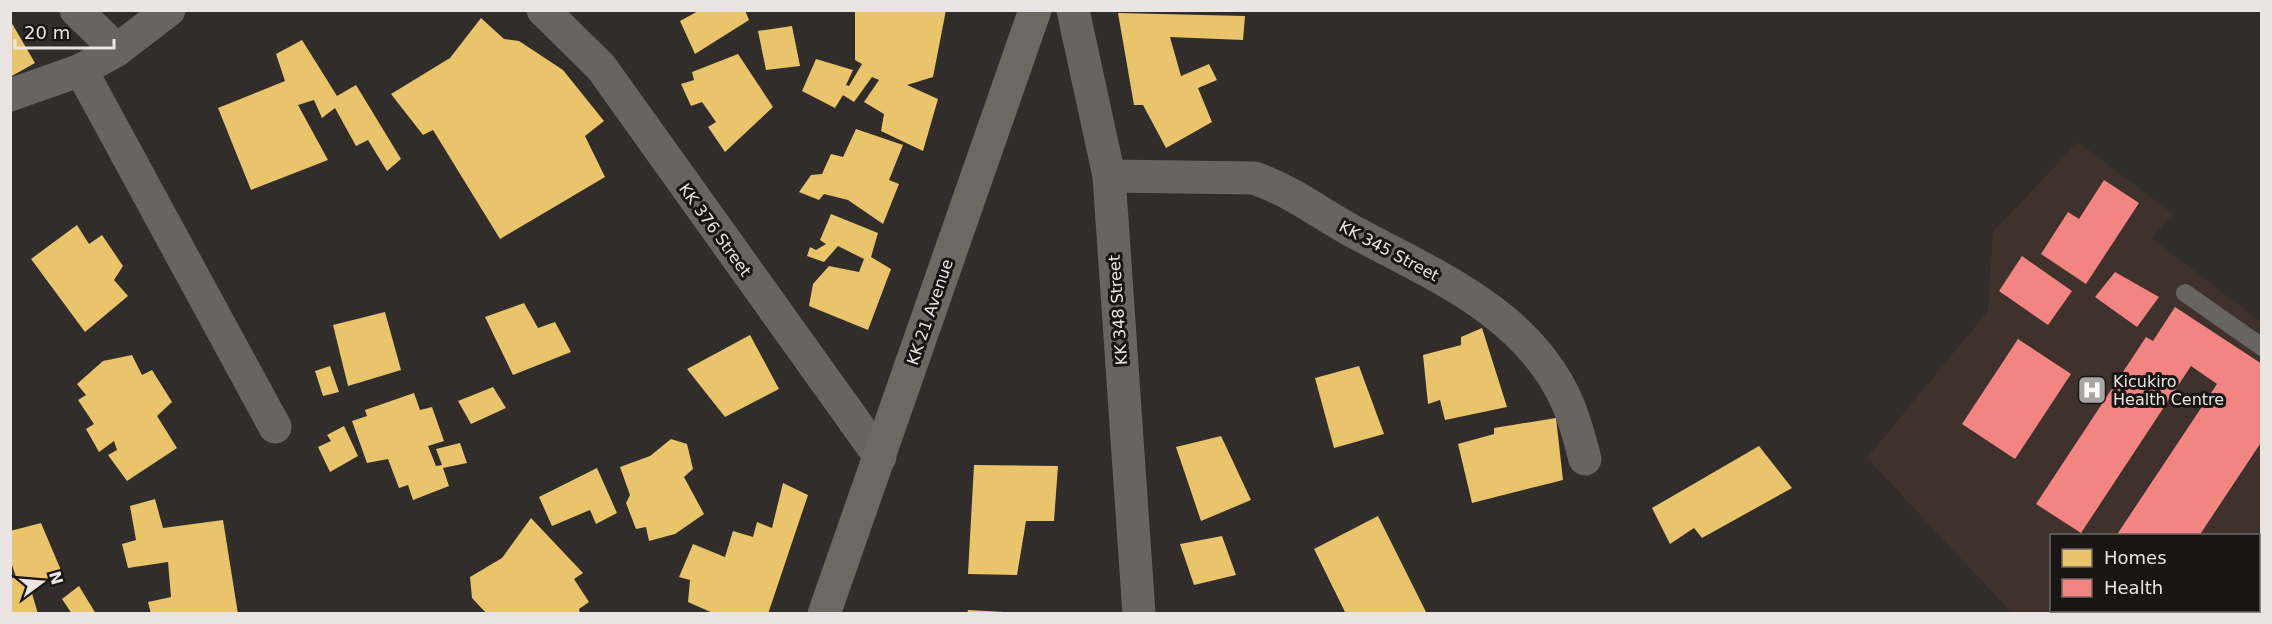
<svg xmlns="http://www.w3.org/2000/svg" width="2272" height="624" font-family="'DejaVu Sans',sans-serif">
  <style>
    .built { fill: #3f322d; fill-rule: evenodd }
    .homes { fill: #e9c46a }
    .health { fill: #f28482 }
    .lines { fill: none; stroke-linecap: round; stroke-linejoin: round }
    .service { stroke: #686561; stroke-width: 18 }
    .minor { stroke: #686561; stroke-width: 33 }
    .secondary { stroke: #6c6862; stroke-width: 33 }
    .labels { text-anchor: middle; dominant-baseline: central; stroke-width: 6; stroke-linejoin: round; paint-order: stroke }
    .street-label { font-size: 16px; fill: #eae5e3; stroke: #191514 }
    .poi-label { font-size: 16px; fill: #eae5e3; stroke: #191514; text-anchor: start }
  </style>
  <rect width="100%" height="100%" fill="#312d2b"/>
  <path class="built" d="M 2078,142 L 2173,214 L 2151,238 L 2261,322 L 2261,613 L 2012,613 L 1867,458 L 1988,311 L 1993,232 ZM 2052,536 L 2258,536 L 2258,610 L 2052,610 Z"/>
  <g class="homes">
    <path d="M 700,10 L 745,10 L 749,20 L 695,54 L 680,21 Z"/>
    <path d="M 855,10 L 946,10 L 933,77 L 907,85 L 938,99 L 923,151 L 881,131 L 884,114 L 864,102 L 879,80 L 872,77 L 854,102 L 843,95 L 835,108 L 802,91 L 816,59 L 853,70 L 846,85 L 849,86 L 862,64 L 855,60 Z"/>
    <path d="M 1118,13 L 1245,16 L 1243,40 L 1170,37 L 1181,76 L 1209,64 L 1217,80 L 1198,88 L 1212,122 L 1166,148 L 1143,105 L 1134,105 Z"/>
    <path d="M 481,18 L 504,39 L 519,41 L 563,70 L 604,121 L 585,136 L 605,177 L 500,239 L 433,130 L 423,135 L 391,94 L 450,58 Z"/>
    <path d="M 10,20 L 35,63 L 10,77 Z"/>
    <path d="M 792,26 L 800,66 L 766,70 L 758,31 Z"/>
    <path d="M 302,40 L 337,96 L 356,85 L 401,159 L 387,171 L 368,140 L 356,146 L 335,108 L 322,118 L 314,100 L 298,105 L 328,160 L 251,190 L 218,108 L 285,81 L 276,54 Z"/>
    <path d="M 738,54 L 773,107 L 725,152 L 708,127 L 716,122 L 702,102 L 691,106 L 681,84 L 694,80 L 692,72 Z"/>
    <path d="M 856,129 L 903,145 L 889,180 L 899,184 L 883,224 L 848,200 L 824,194 L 819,200 L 799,192 L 811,175 L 822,174 L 831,154 L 843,157 Z"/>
    <path d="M 831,214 L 878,233 L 871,257 L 891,269 L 868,330 L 809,306 L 813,284 L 829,266 L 859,272 L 864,259 L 838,246 L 824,262 L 807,256 L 810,247 L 816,250 L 826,244 L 820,240 Z"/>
    <path d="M 77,225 L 89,244 L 102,235 L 123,266 L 114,280 L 128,296 L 85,332 L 31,259 Z"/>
    <path d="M 524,303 L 538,328 L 555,322 L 571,352 L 513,375 L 485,317 Z"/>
    <path d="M 385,312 L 401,370 L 348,386 L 333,325 Z"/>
    <path d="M 1482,328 L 1507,407 L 1445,420 L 1440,400 L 1428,404 L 1423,355 L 1461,345 L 1461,337 Z"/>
    <path d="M 750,335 L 779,389 L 725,417 L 687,369 Z"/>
    <path d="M 132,355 L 142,375 L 152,370 L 172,402 L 157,416 L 177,448 L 127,481 L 108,455 L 117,450 L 114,441 L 99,452 L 86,429 L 94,424 L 78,400 L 86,395 L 77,384 L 103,361 Z"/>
    <path d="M 330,366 L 339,392 L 323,396 L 315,371 Z"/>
    <path d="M 1359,366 L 1384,434 L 1334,448 L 1315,378 Z"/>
    <path d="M 493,387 L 506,408 L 471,424 L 458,401 Z"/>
    <path d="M 414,393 L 420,410 L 432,407 L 444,441 L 428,446 L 436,466 L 442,465 L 436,449 L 460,443 L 467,463 L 443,468 L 449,486 L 413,500 L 408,485 L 399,488 L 388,459 L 367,463 L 352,421 L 367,416 L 365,410 Z"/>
    <path d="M 1556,418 L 1563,480 L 1472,503 L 1458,444 L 1494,434 L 1494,428 Z"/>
    <path d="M 344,426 L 358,456 L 330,472 L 318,447 L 331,441 L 327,435 Z"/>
    <path d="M 1221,436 L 1251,500 L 1201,521 L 1176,447 Z"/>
    <path d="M 671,439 L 687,444 L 693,469 L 684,477 L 704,514 L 675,534 L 649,541 L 646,527 L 636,529 L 626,503 L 630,495 L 620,467 L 650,456 Z"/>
    <path d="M 1759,446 L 1792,488 L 1702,538 L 1694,528 L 1670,544 L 1652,508 Z"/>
    <path d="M 974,465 L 1058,466 L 1054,521 L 1026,521 L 1017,575 L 968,574 Z"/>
    <path d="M 597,468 L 617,513 L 596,524 L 590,510 L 552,526 L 539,497 Z"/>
    <path d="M 783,483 L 808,495 L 768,614 L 715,614 L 688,602 L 690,580 L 679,577 L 693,544 L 725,557 L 733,531 L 753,537 L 757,522 L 772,528 Z"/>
    <path d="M 155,499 L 163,528 L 223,520 L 238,614 L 151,614 L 148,602 L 171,597 L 168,562 L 128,568 L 122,544 L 136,540 L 130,506 Z"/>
    <path d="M 1378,516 L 1427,614 L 1346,614 L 1314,549 Z"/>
    <path d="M 531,518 L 583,573 L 574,579 L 589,602 L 579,609 L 580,614 L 487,614 L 472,598 L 470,577 L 502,558 Z"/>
    <path d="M 41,523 L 63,575 L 29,583 L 38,614 L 10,614 L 10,579 L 16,577 L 10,559 L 10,531 Z"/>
    <path d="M 1222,536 L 1236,575 L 1194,585 L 1180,544 Z"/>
    <path d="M 79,586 L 96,614 L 72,614 L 62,599 Z"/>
    <path d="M 968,610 L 1004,612 L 1004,614 L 967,614 Z"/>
  </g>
  <g class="health">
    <path d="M 2104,180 L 2139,203 L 2086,284 L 2041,254 L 2068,212 L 2079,219 Z"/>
    <path d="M 2022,256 L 2072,291 L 2048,325 L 1999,291 Z"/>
    <path d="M 2115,272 L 2159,297 L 2137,327 L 2095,297 Z"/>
    <path d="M 2175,307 L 2262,364 L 2262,441 L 2199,536 L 2116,536 L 2217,384 L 2191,366 L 2081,533 L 2036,504 L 2146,337 L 2153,341 Z"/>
    <path d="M 2018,339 L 2071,374 L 2015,459 L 1962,424 Z"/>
    <path d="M 2067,610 L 2150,610 L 2148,614 L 2065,614 Z"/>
  </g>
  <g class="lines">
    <path class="service" d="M 2185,293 L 2262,347"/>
    <g class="minor">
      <path d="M 76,10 L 117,50"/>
      <path d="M 543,10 L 601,67 L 880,457"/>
      <path d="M 1073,10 L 1109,176 L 1139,614"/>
      <path d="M 81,70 L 275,427"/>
      <path d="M 10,95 L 81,70 L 117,50 L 169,10"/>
      <path d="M 1109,176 L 1254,178 C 1290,190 1321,214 1354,232 C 1434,275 1528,313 1567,402 C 1575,420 1580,440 1585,459"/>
    </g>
    <path class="secondary" d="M 824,614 L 1035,10"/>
  </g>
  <defs>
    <g id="hospital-square" transform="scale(1.5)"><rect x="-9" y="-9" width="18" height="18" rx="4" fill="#a9a5a3" stroke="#191514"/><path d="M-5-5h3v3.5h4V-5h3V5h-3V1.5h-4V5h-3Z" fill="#fff"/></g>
  </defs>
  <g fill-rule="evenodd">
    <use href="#hospital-square" x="2092" y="390"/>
  </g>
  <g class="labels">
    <g class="street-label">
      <text transform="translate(715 230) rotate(54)">KK 376 Street</text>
      <text transform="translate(1389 251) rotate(28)">KK 345 Street</text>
      <text transform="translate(1118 310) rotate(-94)">KK 348 Street</text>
      <text transform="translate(930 312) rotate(-71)">KK 21 Avenue</text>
    </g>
    <g class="poi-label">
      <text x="2113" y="381">Kicukiro<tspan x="2113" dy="18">Health Centre</tspan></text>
    </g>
  </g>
  <rect width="2272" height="624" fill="none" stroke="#eae5e3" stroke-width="24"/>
  <rect x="2050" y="534" width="210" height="78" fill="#191514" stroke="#6d6867" stroke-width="1.5"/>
  <rect x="2062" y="549" width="30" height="18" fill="#e9c46a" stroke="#6d6867" stroke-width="1.5"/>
  <text x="2104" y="564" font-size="18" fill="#eae5e3">Homes</text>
  <rect x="2062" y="579" width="30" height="18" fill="#f28482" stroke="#6d6867" stroke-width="1.5"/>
  <text x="2104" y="594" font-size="18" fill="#eae5e3">Health</text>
  <g transform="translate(42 582) rotate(74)" stroke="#191514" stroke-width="4.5" paint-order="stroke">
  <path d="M0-4.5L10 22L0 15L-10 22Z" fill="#eae5e3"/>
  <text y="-9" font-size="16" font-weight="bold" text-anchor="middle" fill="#eae5e3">N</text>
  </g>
  <path d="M15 39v9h99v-9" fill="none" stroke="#eae5e3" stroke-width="3"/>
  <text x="24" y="39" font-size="18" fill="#eae5e3" stroke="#191514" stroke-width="4.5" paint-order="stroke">20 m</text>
</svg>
